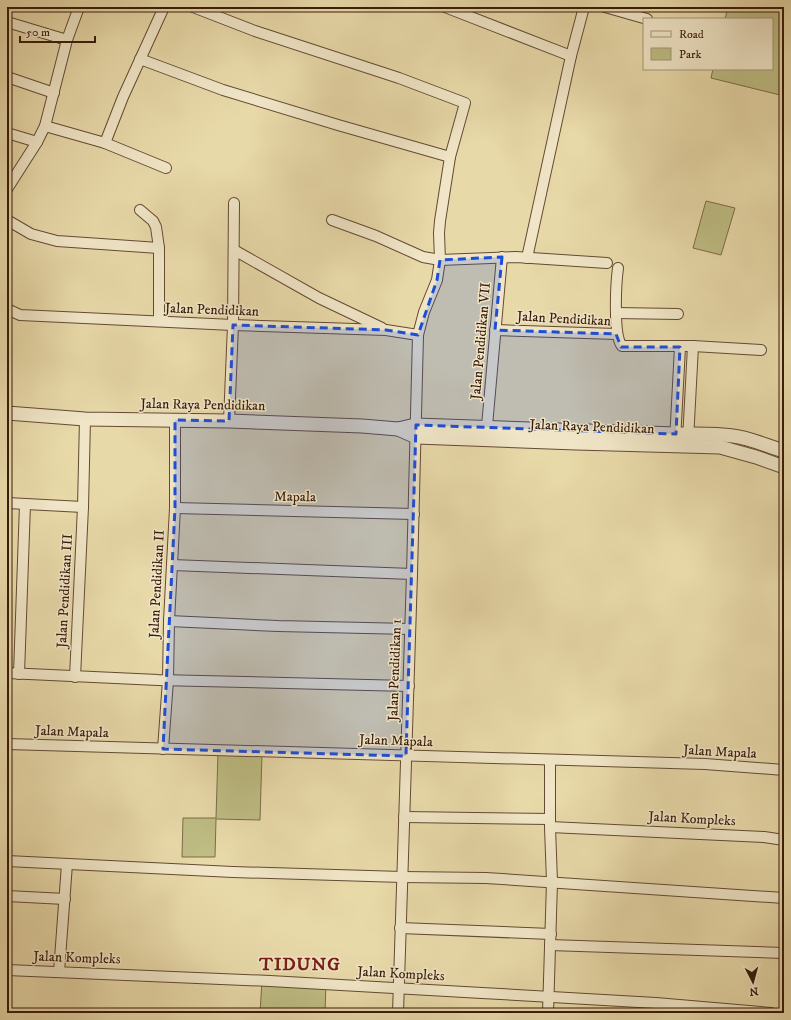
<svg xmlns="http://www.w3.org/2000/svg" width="791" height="1020" font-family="'IM FELL DW Pica',serif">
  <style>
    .green { fill: #bebd83; stroke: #7b6c48 }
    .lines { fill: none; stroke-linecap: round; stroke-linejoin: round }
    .minor-casing { stroke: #644a33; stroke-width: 12 }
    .tertiary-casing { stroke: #644a33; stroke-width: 15 }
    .minor { stroke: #f0e6c7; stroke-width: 10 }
    .tertiary { stroke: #f0e6c7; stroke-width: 13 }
    .marked { fill: #1d4ed8; fill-opacity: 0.2; stroke: #1d4ed8; stroke-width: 3; stroke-dasharray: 8 5; stroke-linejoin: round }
    .labels { text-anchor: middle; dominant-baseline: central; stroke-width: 3; stroke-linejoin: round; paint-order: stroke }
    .street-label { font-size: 14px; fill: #381b0c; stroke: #f0e6c7 }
    .district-label { font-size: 18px; font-weight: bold; letter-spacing: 1px; fill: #7a1f14; stroke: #f0e6c7 }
  </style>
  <rect width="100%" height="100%" fill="#e8d9a9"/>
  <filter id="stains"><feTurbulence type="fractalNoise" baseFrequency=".005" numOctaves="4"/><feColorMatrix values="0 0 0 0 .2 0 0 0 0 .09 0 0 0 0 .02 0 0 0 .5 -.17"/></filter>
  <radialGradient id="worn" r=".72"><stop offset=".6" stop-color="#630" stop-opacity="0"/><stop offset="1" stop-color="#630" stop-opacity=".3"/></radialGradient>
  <g class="green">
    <path d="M 728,7 L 784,7 L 784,96 L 711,78 L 713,69 L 772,69 L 772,19 L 725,19 Z"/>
    <path d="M 706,201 L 735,208 L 721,255 L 693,248 Z"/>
    <path d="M 218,753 L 262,754 L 260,820 L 216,819 L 215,857 L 182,857 L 183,818 L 216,818 Z"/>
    <path d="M 262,980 L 326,982 L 325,1013 L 260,1013 Z"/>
  </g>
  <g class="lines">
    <g class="minor-casing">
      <g id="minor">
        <path d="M 193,7 L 255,31 L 399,78 L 465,103 L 450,157 L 440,221 L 439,233 L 440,260 L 437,280 L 424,312 L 418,335 L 412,574 L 398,1013"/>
        <path d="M 445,7 L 571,56"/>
        <path d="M 605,7 L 647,19"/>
        <path d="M 7,22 L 67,40"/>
        <path d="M 140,59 L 223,90 L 338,125 L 450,157"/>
        <path d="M 7,77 L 54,93"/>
        <path d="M 45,126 L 105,143 L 123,97 L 164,7"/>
        <path d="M 7,133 L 37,142"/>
        <path d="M 105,143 L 166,168"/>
        <path d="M 7,189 L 37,142 L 45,126 L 67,40 L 79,7"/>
        <path d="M 140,210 L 153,221 L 156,227 L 159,248 L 159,321"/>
        <path d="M 7,220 L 31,234 L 57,241 L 159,248"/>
        <path d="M 332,220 L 376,236 L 423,257 L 440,260 L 516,257 L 607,263"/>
        <path d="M 234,250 L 319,298 L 382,328"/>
        <path d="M 527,258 L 571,56 L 584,7"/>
        <path d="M 618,268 C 616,283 613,336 622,346 L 693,346 L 761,350"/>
        <path d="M 7,309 L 20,315 L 233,325 L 386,330 L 418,335"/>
        <path d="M 616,313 L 678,314"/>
        <path d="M 495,330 L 616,334"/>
        <path d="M 229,421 L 233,325 L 234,203"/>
        <path d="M 487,426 L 502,257"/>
        <path d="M 688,440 L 693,346"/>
        <path d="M 675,441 L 680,347"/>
        <path d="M 7,503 L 83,507"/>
        <path d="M 175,508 L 414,514"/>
        <path d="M 172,565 L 412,574"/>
        <path d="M 169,621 L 278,626 L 410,629"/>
        <path d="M 7,673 L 158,680 L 409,686"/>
        <path d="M 19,674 L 25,504"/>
        <path d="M 75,677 L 83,507 L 85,419"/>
        <path d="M 7,744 L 705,764 L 784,770"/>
        <path d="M 163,749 L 168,680 L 169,621 L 175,508 L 175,420"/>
        <path d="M 404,817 L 550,819"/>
        <path d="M 550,827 L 764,837 L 784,840"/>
        <path d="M 7,861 L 233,872 L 402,877 L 486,878 L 784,898"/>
        <path d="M 7,896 L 65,899"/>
        <path d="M 400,928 L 551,934"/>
        <path d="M 550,945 L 784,953"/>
        <path d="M 7,970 L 270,981 L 482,993 L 656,1003 L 771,1013"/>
        <path d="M 59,972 L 67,864"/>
        <path d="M 548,1013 L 552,882 L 550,827 L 550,760"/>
      </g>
    </g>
    <g class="tertiary-casing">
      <g id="tertiary">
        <path d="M 7,413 L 85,419 L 229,421 L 362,426 L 398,429 L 415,425 L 676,434 C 695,434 714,433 733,436 C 750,438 767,446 784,451"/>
        <path d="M 398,429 L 416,437 L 576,443 L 720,447 L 756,457 L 784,467"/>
      </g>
    </g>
    <use href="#minor" class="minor"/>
    <use href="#tertiary" class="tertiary"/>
  </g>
  <path class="marked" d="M 502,257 L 495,330 L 616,334 L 621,347 L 680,347 L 676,434 L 416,425 L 406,756 L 163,749 L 175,508 L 175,420 L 229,421 L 233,325 L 386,330 L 418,335 L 437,280 L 440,260 Z"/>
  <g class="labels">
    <g class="street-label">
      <text transform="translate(212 310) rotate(2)">Jalan Pendidikan</text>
      <text transform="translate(564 319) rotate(3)">Jalan Pendidikan</text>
      <text transform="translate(481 341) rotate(-85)">Jalan Pendidikan VII</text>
      <text transform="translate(203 405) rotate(1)">Jalan Raya Pendidikan</text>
      <text transform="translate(592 427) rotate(2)">Jalan Raya Pendidikan</text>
      <text transform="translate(295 497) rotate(1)">Mapala</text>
      <text transform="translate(157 584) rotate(-87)">Jalan Pendidikan II</text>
      <text transform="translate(65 591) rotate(-87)">Jalan Pendidikan III</text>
      <text transform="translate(395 670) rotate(-88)">Jalan Pendidikan 1</text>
      <text transform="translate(72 732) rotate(2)">Jalan Mapala</text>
      <text transform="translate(396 741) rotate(2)">Jalan Mapala</text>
      <text transform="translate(720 752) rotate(3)">Jalan Mapala</text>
      <text transform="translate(692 819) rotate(3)">Jalan Kompleks</text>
      <text transform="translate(77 958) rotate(2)">Jalan Kompleks</text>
      <text transform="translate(401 974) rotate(3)">Jalan Kompleks</text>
    </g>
    <g class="district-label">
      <text x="300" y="965">TIDUNG</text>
    </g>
  </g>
  <rect width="791" height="1020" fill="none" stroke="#e8d9a9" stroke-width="24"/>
  <rect x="8" y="8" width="775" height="1004" fill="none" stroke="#381b0c" stroke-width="2"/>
  <rect x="12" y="12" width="767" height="996" fill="none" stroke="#381b0c"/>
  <rect x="643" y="18" width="130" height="52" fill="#f0e6c7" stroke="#a6957c"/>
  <rect x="651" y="31" width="20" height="6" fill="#f0e6c7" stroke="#a6957c"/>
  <text x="679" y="38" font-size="12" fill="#381b0c">Road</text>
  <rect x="651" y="48" width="20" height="12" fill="#bebd83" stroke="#a6957c"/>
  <text x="679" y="58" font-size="12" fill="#381b0c">Park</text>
  <g transform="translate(753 982) rotate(174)" stroke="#f0e6c7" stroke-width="3" paint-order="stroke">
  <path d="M0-3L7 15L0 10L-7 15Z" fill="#381b0c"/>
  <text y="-6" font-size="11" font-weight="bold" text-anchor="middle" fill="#381b0c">N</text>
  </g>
  <path d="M20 36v6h75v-6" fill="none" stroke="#381b0c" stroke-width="2"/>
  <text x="26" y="36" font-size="12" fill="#381b0c" stroke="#f0e6c7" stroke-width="3" paint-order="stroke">50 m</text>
  <rect width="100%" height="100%" filter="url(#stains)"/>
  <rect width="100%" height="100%" fill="url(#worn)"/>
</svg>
